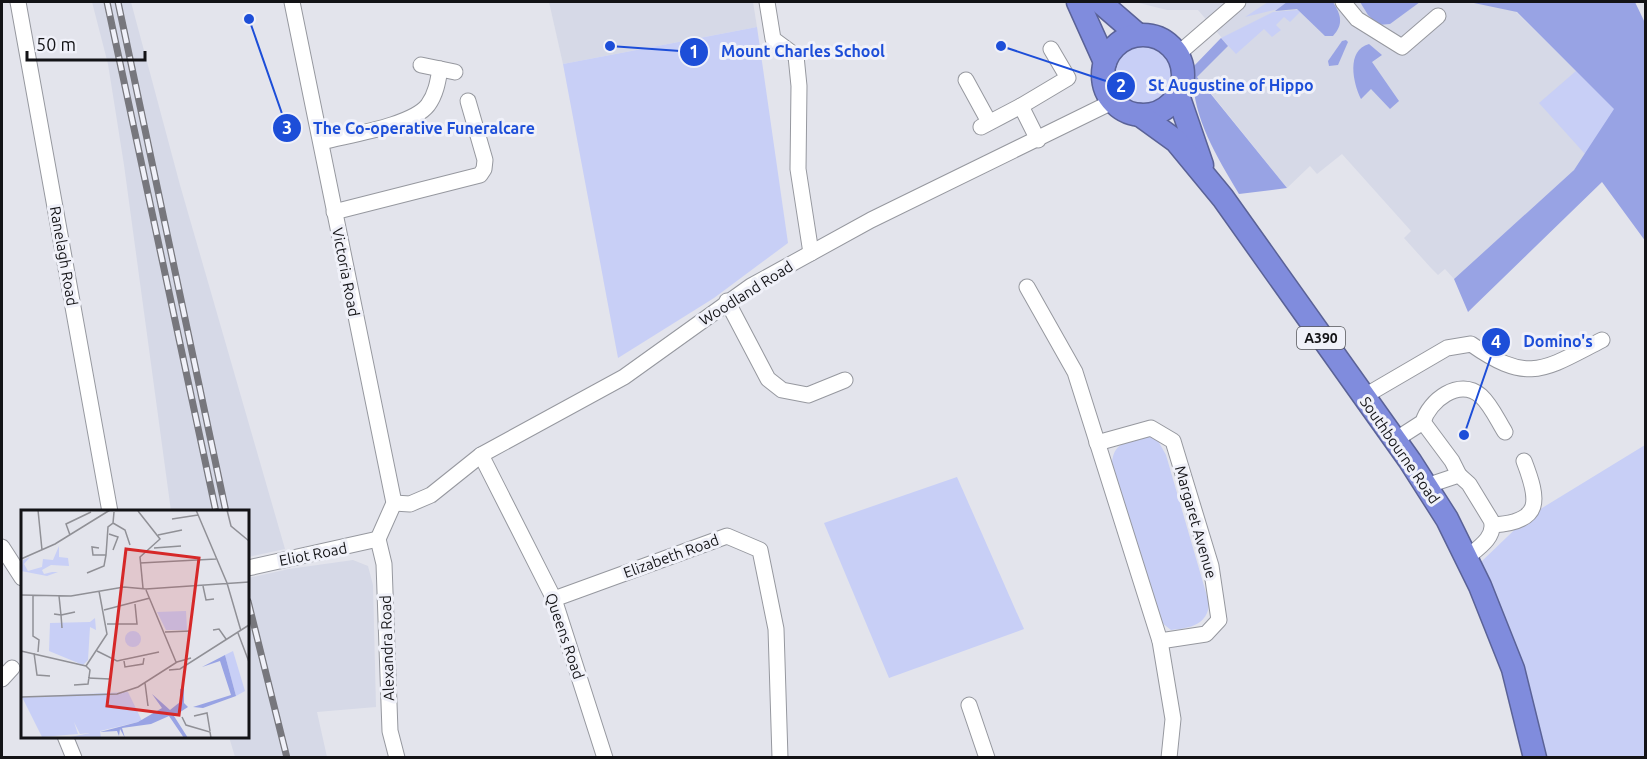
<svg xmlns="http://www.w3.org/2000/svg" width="1647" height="759" font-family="Ubuntu,sans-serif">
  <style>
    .built { fill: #d6d9e7 }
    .green { fill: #c8cff6 }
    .forest { fill: #98a3e4 }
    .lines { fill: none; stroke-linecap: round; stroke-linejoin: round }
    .minor-casing { stroke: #96989f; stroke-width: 17 }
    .highway-casing { stroke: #5a6297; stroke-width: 25 }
    .minor { stroke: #fff; stroke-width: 15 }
    .highway { stroke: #808cdd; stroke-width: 22 }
    .rail-casing { stroke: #77777d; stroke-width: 7 }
    .rail { stroke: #f0f1f9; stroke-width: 4.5; stroke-dasharray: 14; stroke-linecap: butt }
    .labels { text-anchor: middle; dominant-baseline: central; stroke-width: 6; stroke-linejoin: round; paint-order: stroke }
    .shield { fill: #f0f1f9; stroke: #55565a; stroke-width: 1.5 }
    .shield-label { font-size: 14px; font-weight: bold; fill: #131316 }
    .street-label { font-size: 15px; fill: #131316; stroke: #f0f1f9 }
    .inset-road { fill: none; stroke: #909096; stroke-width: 1.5 }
    .view { fill: #d62828; fill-opacity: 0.15; stroke: #d62828; stroke-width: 3 }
    .inset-edge { fill: none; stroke: #131316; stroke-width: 3 }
    .leader { fill: none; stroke: #1d4ed8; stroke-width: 2 }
    .callout-dot { fill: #1d4ed8; stroke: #f0f1f9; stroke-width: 2 }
    .mark-label { font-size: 18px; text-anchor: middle; font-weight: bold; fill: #fff }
    .callout-label { font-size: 16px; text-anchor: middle; font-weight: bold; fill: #1d4ed8; stroke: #f0f1f9; stroke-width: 6; stroke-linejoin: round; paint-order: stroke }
  </style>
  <rect width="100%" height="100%" fill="#e3e4ec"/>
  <g class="built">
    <path d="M 92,2 L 131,2 L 180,185 L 285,549 L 248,557 L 248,512 L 171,511 L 124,165 L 108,64 Z"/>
    <path d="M 549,2 L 753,2 L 757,27 L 563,64 Z"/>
    <path d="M 1135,2 L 1506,2 L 1615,109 L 1574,170 L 1454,279 L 1445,269 L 1438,275 L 1431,268 L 1404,238 L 1411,231 L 1342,154 L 1317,174 L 1310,166 L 1287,188 L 1197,76 L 1228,45 L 1198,10 L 1167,10 Z"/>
    <path d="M 353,560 L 368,566 L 373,585 L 376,707 L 317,712 L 327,757 L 235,757 L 229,737 L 248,736 L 248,578 L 289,569 Z"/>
  </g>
  <g class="green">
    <path d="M 1268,2 L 1287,2 L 1278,9 L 1245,17 Z"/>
    <path d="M 1298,10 L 1300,12 L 1290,22 L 1284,17 L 1276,25 L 1281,30 L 1272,37 L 1264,29 L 1236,54 L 1221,38 L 1273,12 Z"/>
    <path d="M 757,27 L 788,243 L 714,298 L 618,358 L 563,64 Z"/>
    <circle cx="1144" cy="75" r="29"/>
    <path d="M 1576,71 L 1615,109 L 1585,154 L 1539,103 Z"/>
    <path d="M 1149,436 L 1157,439 L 1166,455 L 1209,603 C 1208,625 1190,628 1171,630 L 1162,623 L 1112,469 C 1111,442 1127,441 1149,436 Z"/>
    <path d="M 1645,445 L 1645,757 L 1523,757 L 1513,669 L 1480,586 L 1482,561 L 1529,516 Z"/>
    <path d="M 957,477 L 1024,629 L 889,678 L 824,523 Z"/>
  </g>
  <g class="forest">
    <path d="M 1287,2 L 1333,2 C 1341,15 1344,24 1333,36 L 1325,36 L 1297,9 L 1275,11 Z"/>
    <path d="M 1360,2 L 1420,2 L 1390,24 L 1378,25 L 1368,15 Z"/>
    <path d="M 1469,2 L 1635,2 L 1646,25 L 1646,242 L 1602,182 L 1468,312 L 1454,279 L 1574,170 L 1614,109 L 1517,12 Z"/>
    <path d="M 1221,38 L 1228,46 L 1197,77 L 1287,188 L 1239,194 C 1216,155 1190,114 1193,67 Z"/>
    <path d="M 1346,40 L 1348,42 L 1338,65 L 1329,66 L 1328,61 L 1342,41 Z"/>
    <path d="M 1369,44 L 1382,55 L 1372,62 L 1399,101 L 1390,109 L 1371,89 L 1361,99 C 1353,83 1346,50 1369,44 Z"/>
  </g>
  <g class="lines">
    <g class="minor-casing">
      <g id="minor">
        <path d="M 18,2 L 110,512"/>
        <path d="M 292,2 L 394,503 L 378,539"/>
        <path d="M 767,2 L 773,39 L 796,56 L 799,86 L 798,169 L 811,253"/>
        <path d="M 1343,2 L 1357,19 L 1402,47 L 1438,16"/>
        <path d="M 1178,54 L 1238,2"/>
        <path d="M 421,65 L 455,72"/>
        <path d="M 966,80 L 989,122"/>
        <path d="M 1021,106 L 1068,78 L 1051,49"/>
        <path d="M 981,127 L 1021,106 L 1038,140"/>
        <path d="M 322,142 C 348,135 412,126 428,105 C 436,94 438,81 440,69"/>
        <path d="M 334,212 L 480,175 L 484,169 L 485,160 L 468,101"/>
        <path d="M 1027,287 L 1075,372 L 1160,641 L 1173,719 L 1169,758"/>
        <path d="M 727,301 L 768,379 L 782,390 L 808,395 L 845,380"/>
        <path d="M 1363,397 L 1447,348 L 1471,344 C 1529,385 1545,369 1602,340"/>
        <path d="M 1423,422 L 1452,461 L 1459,475"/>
        <path d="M 1395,440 L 1423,422 C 1429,401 1459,377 1481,396 C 1491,405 1498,421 1505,432"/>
        <path d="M 1097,443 L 1151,428 L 1173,441 L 1211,566 L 1219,620 L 1206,634 L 1160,641"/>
        <path d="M 481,455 L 554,599 L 605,758"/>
        <path d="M 1426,486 L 1459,475 L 1469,484 L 1491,520 C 1497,537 1477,549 1466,558"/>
        <path d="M 394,503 L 410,504 L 431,495 L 481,455 L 624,377 L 751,286 L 871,220 L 1112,102"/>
        <path d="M 1493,525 C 1543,522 1539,500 1524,461"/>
        <path d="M 378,539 L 384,564 L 390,731 L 397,758"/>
        <path d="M 2,547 L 22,578"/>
        <path d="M 248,568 L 378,539"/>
        <path d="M 554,599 L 727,536 L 760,550 L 776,629 L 780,758"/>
        <path d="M 2,679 L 12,668"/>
        <path d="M 969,705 L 987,758"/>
        <path d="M 65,736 L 74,758"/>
      </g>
    </g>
    <g class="highway-casing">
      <g id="highway">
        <path d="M 1078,2 L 1105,62"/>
        <path d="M 1100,2 L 1137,34"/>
        <circle cx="1143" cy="75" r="40"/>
        <path d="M 1178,95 L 1202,165"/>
        <path d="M 1140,115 L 1176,141 L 1223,198 L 1410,461 L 1447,519 L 1480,586 L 1513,669 L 1535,758"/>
      </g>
    </g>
    <use href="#minor" class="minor"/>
    <use href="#highway" class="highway"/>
    <g class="rail-casing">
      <g id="rail">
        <path d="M 107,2 L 216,512"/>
        <path d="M 118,2 L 226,512"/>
        <path d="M 248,601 L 287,758"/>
      </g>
    </g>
    <use href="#rail" class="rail"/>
  </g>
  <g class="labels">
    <rect class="shield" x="1297" y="327" width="48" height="22" rx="4.5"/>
    <g class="shield-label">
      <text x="1321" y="338">A390</text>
    </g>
    <g class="street-label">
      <text transform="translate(64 256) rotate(80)">Ranelagh Road</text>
      <text transform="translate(346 272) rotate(79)">Victoria Road</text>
      <text transform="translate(746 293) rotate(-32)">Woodland Road</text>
      <text transform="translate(1400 450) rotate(55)">Southbourne Road</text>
      <text transform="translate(1196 522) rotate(74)">Margaret Avenue</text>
      <text transform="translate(313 554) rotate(-11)">Eliot Road</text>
      <text transform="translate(671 556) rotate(-20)">Elizabeth Road</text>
      <text transform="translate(565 636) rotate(71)">Queens Road</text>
      <text transform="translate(387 648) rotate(-92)">Alexandra Road</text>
    </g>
  </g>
  <g transform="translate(21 510)">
    <rect width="228" height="228" fill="#e3e4ec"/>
    <path d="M 38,36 L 38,47 L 47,48 L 48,56 L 30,55 L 21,60 L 23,64 L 31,62 L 37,62 L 26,66 L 0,61 L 2,50 L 9,47 L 3,54 L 7,61 L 21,57 L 22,49 L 32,50 ZM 165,101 L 166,120 L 145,120 L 136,102 ZM 74,108 L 75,120 L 69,117 L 67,150 L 62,155 L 28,141 L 29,113 L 69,112 ZM104 129a8 8 0 1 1 16 0a8 8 0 1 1-16 0ZM 212,141 L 224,181 L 215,186 L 204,145 ZM 107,182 L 121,211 L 79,221 L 80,228 L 45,228 L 69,223 L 59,224 L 53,212 L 57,224 L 21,227 L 1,187 Z" fill="#c8cff6"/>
    <path d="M 204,145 L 215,186 L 182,198 L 172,197 L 210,185 L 199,151 L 181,157 ZM 163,178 L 163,193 L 167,197 L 153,206 L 167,228 L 163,228 L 148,206 L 130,214 L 101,218 L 104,228 L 99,219 L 98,226 L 96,221 L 79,222 L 117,212 L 141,198 L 131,184 L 149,200 L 159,192 L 159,179 Z" fill="#98a3e4"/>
    <path class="inset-road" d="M 17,0 L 21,40M 104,0 L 124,0M 175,0 L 206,73 L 220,121M 206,0 L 210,16 L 228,31M 117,1 L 139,29 L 119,47 L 122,78M 151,9 L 177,5M 92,13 L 104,20 L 109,35M 88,24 L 97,27 L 92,40M 49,25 L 45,14 L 70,2M 137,25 L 161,20M 78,38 L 71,37 L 72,45 L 85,45 L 87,17 L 92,13 L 93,2M 133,38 L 160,36M 0,49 L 34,34 L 89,0M 119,53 L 195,49M 66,63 L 83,56 L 85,45M 182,76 L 185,90 L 193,89M 125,80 L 155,152M 0,85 L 50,86 L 103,77 L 125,79 L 228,72M 12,85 L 12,126 L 18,130 L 17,142M 38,86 L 40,105 L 54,102M 83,100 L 129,88M 33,104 L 40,105 L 41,118M 86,114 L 116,114 L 114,94M 192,120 L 198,119 L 205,129M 144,122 L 170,121M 217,123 L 228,152M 0,141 L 65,156M 76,141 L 96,151 L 138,142M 13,143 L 16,165 L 29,166M 103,151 L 104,157 L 122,154 L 123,148M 65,156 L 86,124 L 78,81M 148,160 L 159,159 L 228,115M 67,168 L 89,169M 124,173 L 127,196M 53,175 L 67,174 L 69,160 L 65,156M 0,187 L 96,184 L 117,177 L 156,152 L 170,148M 173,206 L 186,203 L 189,221M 161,207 L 165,215 L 189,222 L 190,228"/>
    <path class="view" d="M 105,39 L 178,48 L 158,205 L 86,196 Z"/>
    <rect width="228" height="228" class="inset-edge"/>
  </g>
  <path class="leader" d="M610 46L694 52M1001 46L1121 86M249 19L287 128M1464 435L1496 342"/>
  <g class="callout-dot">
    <circle cx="610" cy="46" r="6"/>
    <circle cx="1001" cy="46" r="6"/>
    <circle cx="249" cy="19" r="6"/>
    <circle cx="1464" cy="435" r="6"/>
    <circle cx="694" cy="52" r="15"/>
    <circle cx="1121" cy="86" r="15"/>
    <circle cx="287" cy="128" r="15"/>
    <circle cx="1496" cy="342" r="15"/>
  </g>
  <g class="mark-label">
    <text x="694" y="58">1</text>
    <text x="1121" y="92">2</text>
    <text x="287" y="134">3</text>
    <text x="1496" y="348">4</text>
  </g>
  <g class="callout-label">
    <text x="803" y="57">Mount Charles School</text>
    <text x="1231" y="91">St Augustine of Hippo</text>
    <text x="424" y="134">The Co-operative Funeralcare</text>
    <text x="1558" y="347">Domino's</text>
  </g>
  <rect width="1647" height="759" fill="none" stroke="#131316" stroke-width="6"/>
  <path d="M27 51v9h118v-9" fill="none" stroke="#131316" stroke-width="3"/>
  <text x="36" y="51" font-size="18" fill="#131316" stroke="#f0f1f9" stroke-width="4.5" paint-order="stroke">50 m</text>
</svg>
